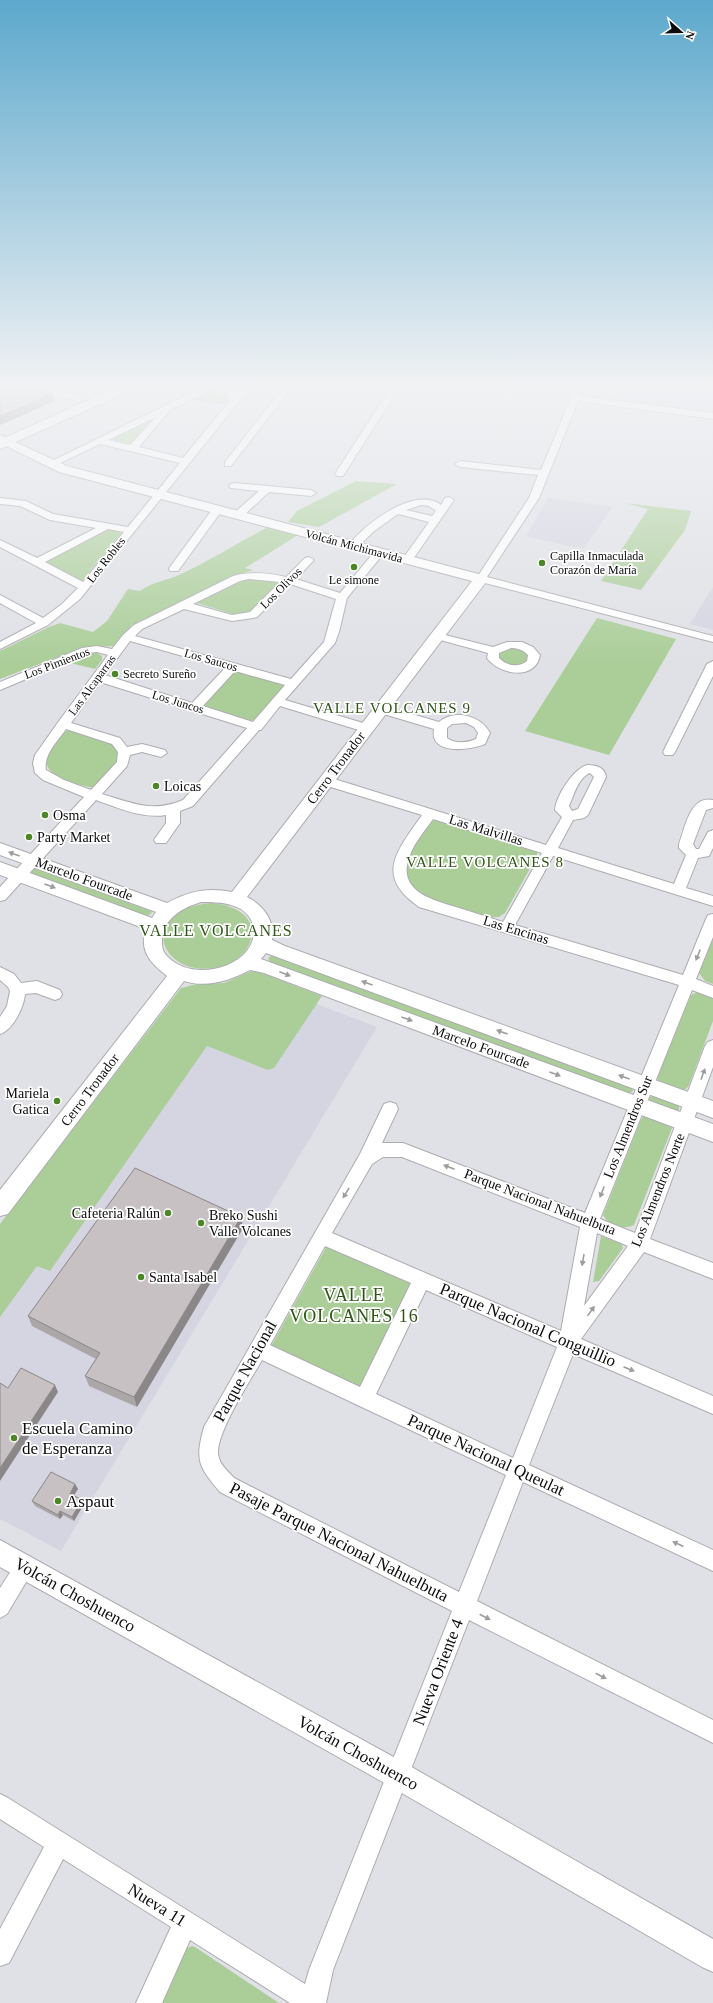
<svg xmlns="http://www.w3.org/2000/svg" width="713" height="2003" font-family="'Times New Roman',serif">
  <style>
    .built { fill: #d4d5e1 }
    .green { fill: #abce99 }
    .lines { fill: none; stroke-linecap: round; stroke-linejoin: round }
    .minor-casing { stroke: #acacb1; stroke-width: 2 }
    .tertiary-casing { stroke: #acacb1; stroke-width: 2 }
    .secondary-casing { stroke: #acacb1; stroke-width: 2 }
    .minor { fill: #fff; fill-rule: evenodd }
    .tertiary { fill: #fff; fill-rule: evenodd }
    .secondary { fill: #fff; fill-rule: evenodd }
    .wall { fill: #aba6a8 }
    .shaded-wall { fill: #8b8788 }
    .building { fill: #c7c1c3; stroke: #8b8788 }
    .oneway { fill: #9d9d9e }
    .poi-dot { fill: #4c8725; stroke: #fff; stroke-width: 1.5 }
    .labels { text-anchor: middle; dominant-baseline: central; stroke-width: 3.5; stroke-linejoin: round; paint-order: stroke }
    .far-street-label { font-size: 12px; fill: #0b0b0d; stroke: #fff }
    .far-poi-label { font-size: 12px; fill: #0b0b0d; stroke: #fff; text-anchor: start }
    .street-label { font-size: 14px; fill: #0b0b0d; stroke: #fff }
    .poi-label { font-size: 14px; fill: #0b0b0d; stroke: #fff; text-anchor: start }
    .neighbourhood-label { font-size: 15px; letter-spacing: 1px; fill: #2f5517; stroke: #fff }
    .quarter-label { font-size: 16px; letter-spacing: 1px; fill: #2f5517; stroke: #fff }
    .near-street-label { font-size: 17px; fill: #0b0b0d; stroke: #fff }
    .near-poi-label { font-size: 17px; fill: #0b0b0d; stroke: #fff; text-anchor: start }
    .near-neighbourhood-label { font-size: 18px; letter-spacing: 1px; fill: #2f5517; stroke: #fff }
  </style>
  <rect width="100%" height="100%" fill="#e0e1e6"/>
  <g class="built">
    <path d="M 588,383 L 713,383 L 713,413 L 582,396 Z"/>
    <path d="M 548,498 L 613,507 L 583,549 L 526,536 Z"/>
    <path d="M 713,587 L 713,630 L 690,624 Z"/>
    <path d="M 257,981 L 377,1027 L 61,1551 L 0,1519 L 0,1244 Z"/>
  </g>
  <g class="green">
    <path d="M 214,387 L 226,394 L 227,400 L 225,405 L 188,399 Z"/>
    <path d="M 153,418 L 132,443 L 128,444 L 110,439 Z"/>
    <path d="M 356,481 L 397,484 L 319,527 L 288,522 L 297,511 Z"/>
    <path d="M 625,503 L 691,511 L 685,530 L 641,590 L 601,581 L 648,509 Z"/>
    <path d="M 268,527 L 298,535 L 245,568 L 253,570 L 232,577 L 132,625 L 113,646 L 81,648 L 0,679 L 0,651 L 49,627 L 60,623 L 93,632 L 107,621 L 128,589 L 140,591 C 152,582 165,581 179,575 C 209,561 238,543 268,527 Z"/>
    <path d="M 106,528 L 119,530 L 121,534 L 82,581 L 80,581 L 42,562 Z"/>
    <path d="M 248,578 L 263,579 L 281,584 L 253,612 L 236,615 L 197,603 Z"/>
    <path d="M 597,618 L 676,639 L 609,755 L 525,731 Z"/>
    <path d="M 517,647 L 528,653 L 527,663 L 515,667 L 499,661 L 498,652 L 504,648 Z"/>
    <path d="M 88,653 L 97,653 L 102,656 L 102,660 L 95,669 L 66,662 Z"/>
    <path d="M 239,671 L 282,684 L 284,688 L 257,719 L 250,721 L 205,706 L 204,703 L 232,673 Z"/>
    <path d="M 72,730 L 114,744 L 119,752 L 118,764 L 93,788 C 79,784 40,777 47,756 C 51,747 60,738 66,731 Z"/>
    <path d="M 438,819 L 537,851 L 537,856 L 505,913 L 499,917 L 490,917 L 429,900 L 421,896 L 405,878 L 407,858 L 428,823 Z"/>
    <path d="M 34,868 L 151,911 L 152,913 L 147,916 L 30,874 Z"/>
    <path d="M 212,903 C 281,910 251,977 195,968 C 166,963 150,933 178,914 C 188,906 200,904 212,903 Z"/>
    <path d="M 713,939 L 713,984 L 705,981 L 699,973 Z"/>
    <path d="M 272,955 L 632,1088 L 633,1091 L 628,1094 L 270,962 L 268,958 Z"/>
    <path d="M 252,971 L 259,972 L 322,996 L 274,1068 L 268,1070 L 207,1046 L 50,1271 L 37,1266 L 0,1317 L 0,1224 L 181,988 L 197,984 L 224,983 Z"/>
    <path d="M 700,991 L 713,996 L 713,1021 L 689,1085 L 686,1089 L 680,1091 L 660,1084 L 657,1078 L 691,995 Z"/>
    <path d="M 654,1096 L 679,1104 L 679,1110 L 675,1112 L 649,1101 L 650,1097 Z"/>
    <path d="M 646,1116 L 670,1125 L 672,1128 L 634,1225 C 623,1230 609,1226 603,1215 L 640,1122 L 643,1117 Z"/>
    <path d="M 601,1236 L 621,1243 L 623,1248 L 599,1281 L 593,1282 Z"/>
    <path d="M 328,1244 L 415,1282 L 362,1390 L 270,1348 Z"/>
    <path d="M 192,1946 L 195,1947 L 279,2003 L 158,2003 L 183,1950 Z"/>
  </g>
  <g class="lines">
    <g class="minor-casing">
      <g id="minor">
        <path d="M 209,383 L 223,383 L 236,393 L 246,383 L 254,383 L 80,599 L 48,625 L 0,649 L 0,642 L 36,623 L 0,603 L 0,595 L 43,618 L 62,604 L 78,588 L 0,547 L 0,540 L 37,558 L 96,528 L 50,520 L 20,506 L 0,504 L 0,498 L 26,501 L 53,514 L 128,527 L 180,463 L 100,444 L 54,466 L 48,466 L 46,464 L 209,384 ZM 217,387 L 227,393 L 229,402 L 183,458 L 139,447 L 170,410 ZM 156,417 L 130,445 L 108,440 ZM 108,529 L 124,532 L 83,582 L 45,562 Z"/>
        <path d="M 287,383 L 295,383 L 231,466 L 225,466 L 225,462 Z"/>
        <path d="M 394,383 L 402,383 L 343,476 L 337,476 L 335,474 Z"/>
        <path d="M 577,383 L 585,383 L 580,396 L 713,413 L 713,419 L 578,401 L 539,498 L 487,577 L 713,636 L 713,642 L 477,581 L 476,579 L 529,498 L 538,475 L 460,467 L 455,464 L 460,461 L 541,470 Z"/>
        <path d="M 0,384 C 18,383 72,386 84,399 L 80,402 C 50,394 32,387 0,390 Z"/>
        <path d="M 234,483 L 311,490 L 316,493 L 311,496 L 269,492 L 242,517 L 234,517 L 233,515 L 234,513 L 259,491 L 231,488 L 229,486 L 231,484 Z"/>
        <path d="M 449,497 L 454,500 L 411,562 L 403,562 L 402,560 L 429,522 L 398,514 L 373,532 L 357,548 L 353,549 L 348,546 C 363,525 415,485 441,505 L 445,498 ZM 421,505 L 429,506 L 436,511 L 432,516 L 406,510 Z"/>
        <path d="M 218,506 L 223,509 L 178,571 L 170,571 L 169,569 L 170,567 L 214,507 Z"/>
        <path d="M 379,550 L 384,553 L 347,598 L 339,632 L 335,643 L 285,700 L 370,725 L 372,728 L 370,731 L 362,731 L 280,706 L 261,730 L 259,730 L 193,806 L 180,811 L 180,823 L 166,843 L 156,843 L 154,840 L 166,823 L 166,815 C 143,819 118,808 96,800 L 5,900 L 0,901 L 0,887 L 84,797 L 43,780 L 35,773 L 33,763 L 35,755 L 59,721 L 108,655 L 97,652 L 88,653 L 0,690 L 0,682 L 82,648 L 97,646 L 112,649 L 123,635 L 134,625 L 233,576 C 251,571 268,573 286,577 L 305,558 L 309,557 L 314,560 L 296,579 L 340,593 L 375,551 ZM 249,579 L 280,582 L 250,612 L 232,615 L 193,604 L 240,581 ZM 290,584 L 336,599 L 324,642 L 291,679 L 135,636 L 142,629 L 184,609 L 232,621 L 253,618 L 257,617 ZM 130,641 L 225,668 L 192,703 L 105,675 ZM 235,671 L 285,685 L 253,722 L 203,706 ZM 100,682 L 247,728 L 183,800 C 153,813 132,803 102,794 L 127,766 L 130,755 L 142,752 L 161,757 L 167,753 L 165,750 L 142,744 L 127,747 L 120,738 L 71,723 ZM 66,729 L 112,744 L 118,752 L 117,762 L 91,790 L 64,780 L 46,770 C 43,755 58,741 66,729 Z"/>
        <path d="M 437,633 L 493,647 L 507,642 L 522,642 L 533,647 L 540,655 C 536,681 499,675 487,658 L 488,653 L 433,638 L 431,636 ZM 511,648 C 518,648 523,650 528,655 L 527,661 C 518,668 507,666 499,658 L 499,653 Z"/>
        <path d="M 713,661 L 713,676 L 675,752 L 673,755 L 665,755 L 663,752 L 707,664 Z"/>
        <path d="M 381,705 L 439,722 C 454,709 481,715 490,733 L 485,744 C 471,750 429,756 434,729 L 377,712 L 375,709 ZM 466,723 L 474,727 L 478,733 L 476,739 C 467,743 455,744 447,738 L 447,728 L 452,724 Z"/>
        <path d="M 587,765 C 595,765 605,767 606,777 L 588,815 L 584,818 L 573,820 L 558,848 L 674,884 L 686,855 L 679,848 L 679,844 C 685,828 690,795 713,800 L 713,808 L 706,810 L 693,844 L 696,849 L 699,849 L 708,832 L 713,830 L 713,848 L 709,856 L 698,858 L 686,888 L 713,896 L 713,906 L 553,856 L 515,925 L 683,975 L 706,919 L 708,915 L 713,914 L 713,937 L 696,979 L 713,986 L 713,998 L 692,990 L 600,1219 L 635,1233 L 705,1046 L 708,1042 L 713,1040 L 713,1067 L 650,1239 L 713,1263 L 713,1279 L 644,1252 L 581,1339 L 713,1396 L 713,1414 L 573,1354 L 529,1465 L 713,1550 L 713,1571 L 523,1482 L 477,1601 L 713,1720 L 713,1743 L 469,1620 L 333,1970 L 326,2003 L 290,2003 L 190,1940 L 162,2003 L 136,2003 L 171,1927 L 63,1859 L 9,1963 L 0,1966 L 0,1929 L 44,1847 L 0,1819 L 0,1794 L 8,1798 L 305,1984 L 309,1970 L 452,1611 L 220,1492 C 198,1466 195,1460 204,1427 L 360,1154 L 384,1104 L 390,1102 L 396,1104 L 398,1109 L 382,1143 L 403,1143 L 585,1213 L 679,985 L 419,907 C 374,876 397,851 422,815 L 321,784 L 320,781 L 321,778 L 331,778 L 546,845 L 562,817 L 555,810 C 556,796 573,769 587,765 ZM 590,773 L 594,777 L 578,809 L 572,811 L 569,806 C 574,795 578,778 590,773 ZM 433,819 L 542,853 L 503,922 C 488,917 474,913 459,908 C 436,901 399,893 408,861 C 412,845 424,832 433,819 ZM 383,1157 L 402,1157 L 580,1227 L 561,1331 L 332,1233 L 372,1164 ZM 597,1233 L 628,1246 L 584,1306 ZM 325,1246 L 411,1283 L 360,1387 L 270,1345 ZM 426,1290 L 557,1347 L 513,1458 L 376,1394 ZM 262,1360 L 506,1475 L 459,1592 L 234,1478 C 229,1472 221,1466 219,1458 C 211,1440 252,1378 262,1360 Z"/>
        <path d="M 0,967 L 14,974 L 21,983 L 37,981 L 60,990 L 62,994 L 60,998 L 55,1000 L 36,993 L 25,994 C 24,1007 13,1030 0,1034 L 0,1017 L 7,1006 L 10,991 L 8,987 L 0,980 Z"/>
        <path d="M 25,1557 L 32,1560 L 35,1567 L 7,1614 L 0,1618 L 0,1588 L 18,1560 Z"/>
      </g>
    </g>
    <g class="tertiary-casing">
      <g id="tertiary">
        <path d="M 0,435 L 67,466 L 486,576 L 488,579 L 486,582 L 247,897 C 263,905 275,920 272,940 L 285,946 L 713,1101 L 713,1118 L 266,953 L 261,959 L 713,1124 L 713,1142 L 264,973 L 250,970 C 229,981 206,988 184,981 L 8,1214 L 0,1216 L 0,1190 L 167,976 C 150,963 139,951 146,929 L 0,875 L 0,862 L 152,918 L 156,912 L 0,855 L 0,843 L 167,903 C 188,891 209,887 232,892 L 472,581 L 59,472 L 0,443 ZM 201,902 C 211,902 222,902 231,905 C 254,911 261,934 246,952 C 229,972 187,978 167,956 C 162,951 162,946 162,939 C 164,918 182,908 201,902 Z"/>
        <path d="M 0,1540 L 408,1765 L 713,1939 L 713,1972 L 702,1967 L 388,1785 L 0,1567 Z"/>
      </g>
    </g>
    <g class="secondary-casing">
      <path id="secondary" d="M 126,383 L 142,383 L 141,386 L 0,449 L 0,440 Z"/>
    </g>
    <use href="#minor" class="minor"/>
    <use href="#tertiary" class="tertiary"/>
    <use href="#secondary" class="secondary"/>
  </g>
  <g class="wall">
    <path d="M 241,1217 L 243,1228 L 137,1407 L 89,1386 L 85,1376 L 96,1359 L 32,1326 L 28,1316 Z"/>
    <path d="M 75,1484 L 78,1489 L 74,1495 L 82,1500 L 84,1504 L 74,1521 L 63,1515 L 60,1519 L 35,1506 L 32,1501 Z"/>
  </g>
  <g class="shaded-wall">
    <path d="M 52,392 L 54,401 L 42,407 L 0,425 L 0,416 Z"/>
    <path d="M 241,1217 L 243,1228 L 137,1407 L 134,1397 Z"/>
    <path d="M 55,1385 L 58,1392 L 0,1481 L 0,1468 Z"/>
    <path d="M 75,1484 L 78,1489 L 72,1498 L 70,1494 Z"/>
    <path d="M 82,1500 L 84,1504 L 74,1521 L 72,1517 Z"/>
    <path d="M 60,1511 L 63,1515 L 60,1519 L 58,1515 Z"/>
  </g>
  <g class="building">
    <path d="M 0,383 L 42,385 L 52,392 L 40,399 L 0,416 Z"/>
    <path d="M 135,1168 L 241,1217 L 134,1397 L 85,1376 L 100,1353 L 28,1316 Z"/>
    <path d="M 21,1368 L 55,1385 L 0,1468 L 0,1383 L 8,1388 Z"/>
    <path d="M 51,1472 L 75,1484 L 70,1494 L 82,1500 L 72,1517 L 60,1511 L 58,1515 L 32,1501 Z"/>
  </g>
  <defs><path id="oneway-solid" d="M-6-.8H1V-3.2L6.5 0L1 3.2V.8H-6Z"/></defs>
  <g class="oneway">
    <use href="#oneway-solid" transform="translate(14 854) rotate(-160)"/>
    <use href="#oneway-solid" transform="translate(50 886) rotate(20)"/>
    <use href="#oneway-solid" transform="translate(698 955) rotate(112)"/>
    <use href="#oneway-solid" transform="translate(285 974) rotate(21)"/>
    <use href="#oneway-solid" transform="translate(367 983) rotate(-160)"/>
    <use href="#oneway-solid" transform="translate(407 1019) rotate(20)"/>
    <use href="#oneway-solid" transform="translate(502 1032) rotate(-160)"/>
    <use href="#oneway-solid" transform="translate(555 1074) rotate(20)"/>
    <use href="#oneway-solid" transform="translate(703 1074) rotate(-70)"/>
    <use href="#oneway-solid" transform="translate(624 1077) rotate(-160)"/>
    <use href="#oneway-solid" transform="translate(449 1167) rotate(-159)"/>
    <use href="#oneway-solid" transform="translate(602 1192) rotate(112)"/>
    <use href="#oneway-solid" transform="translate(346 1193) rotate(121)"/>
    <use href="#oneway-solid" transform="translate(583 1260) rotate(100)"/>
    <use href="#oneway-solid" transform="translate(591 1311) rotate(-54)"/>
    <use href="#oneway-solid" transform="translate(629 1369) rotate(23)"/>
    <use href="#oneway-solid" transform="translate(678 1544) rotate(-155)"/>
    <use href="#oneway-solid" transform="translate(485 1617) rotate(27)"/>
    <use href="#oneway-solid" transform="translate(601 1676) rotate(27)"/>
  </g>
  <linearGradient id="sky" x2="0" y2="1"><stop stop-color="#5ca8cc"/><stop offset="0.58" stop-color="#f1f2f4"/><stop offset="1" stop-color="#f1f2f4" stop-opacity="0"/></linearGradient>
  <rect width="713" height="663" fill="url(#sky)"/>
  <g class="poi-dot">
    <circle cx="542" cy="563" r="4"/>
    <circle cx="354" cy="567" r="4"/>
    <circle cx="115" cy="674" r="4"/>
    <circle cx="156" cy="786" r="4"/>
    <circle cx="45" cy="815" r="4"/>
    <circle cx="29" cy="837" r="4"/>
    <circle cx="57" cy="1101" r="4"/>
    <circle cx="168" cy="1213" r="4"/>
    <circle cx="201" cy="1223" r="4"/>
    <circle cx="141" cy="1277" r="4"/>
    <circle cx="14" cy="1438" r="4"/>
    <circle cx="58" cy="1501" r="4"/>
  </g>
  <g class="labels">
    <g class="far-street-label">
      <text transform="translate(354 546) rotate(15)">Volcán Michimavida</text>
      <text transform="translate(106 560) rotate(-52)">Los Robles</text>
      <text transform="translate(281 588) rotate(-45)">Los Olivos</text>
      <text transform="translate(211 660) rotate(16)">Los Saucos</text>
      <text transform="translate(57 663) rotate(-21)">Los Pimientos</text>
      <text transform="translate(92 685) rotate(-54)">Las Alcaparras</text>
      <text transform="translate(178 702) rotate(17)">Los Juncos</text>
    </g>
    <g class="far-poi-label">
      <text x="550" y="556">Capilla Inmaculada<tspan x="550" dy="14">Corazón de María</tspan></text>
      <text x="354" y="580" text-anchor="middle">Le simone</text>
      <text x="123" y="674">Secreto Sureño</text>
    </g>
    <g class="street-label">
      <text transform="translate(336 768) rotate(-53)">Cerro Tronador</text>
      <text transform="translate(486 830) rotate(17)">Las Malvillas</text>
      <text transform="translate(84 879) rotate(20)">Marcelo Fourcade</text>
      <text transform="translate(516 930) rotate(17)">Las Encinas</text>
      <text transform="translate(481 1047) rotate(20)">Marcelo Fourcade</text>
      <text transform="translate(90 1090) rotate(-53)">Cerro Tronador</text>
      <text transform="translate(628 1127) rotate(-68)">Los Almendros Sur</text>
      <text transform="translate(658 1190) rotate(-68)">Los Almendros Norte</text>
      <text transform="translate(540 1202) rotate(21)">Parque Nacional Nahuelbuta</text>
    </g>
    <g class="poi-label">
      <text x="164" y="786">Loicas</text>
      <text x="53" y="815">Osma</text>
      <text x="37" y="837">Party Market</text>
      <text x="49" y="1093" text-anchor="end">Mariela<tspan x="49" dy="16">Gatica</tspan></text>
      <text x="160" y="1213" text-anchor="end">Cafeteria Ralún</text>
      <text x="209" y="1215">Breko Sushi<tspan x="209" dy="16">Valle Volcanes</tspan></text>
      <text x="149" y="1277">Santa Isabel</text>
    </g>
    <g class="neighbourhood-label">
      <text x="392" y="708">VALLE VOLCANES 9</text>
      <text x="485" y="862">VALLE VOLCANES 8</text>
    </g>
    <g class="quarter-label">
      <text x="216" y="930">VALLE VOLCANES</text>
    </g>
    <g class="near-street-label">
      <text transform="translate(528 1325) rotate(23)">Parque Nacional Conguillio</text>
      <text transform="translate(245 1371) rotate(-61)">Parque Nacional</text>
      <text transform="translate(486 1455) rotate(25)">Parque Nacional Queulat</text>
      <text transform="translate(339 1542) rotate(27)">Pasaje Parque Nacional Nahuelbuta</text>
      <text transform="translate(75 1595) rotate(29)">Volcán Choshuenco</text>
      <text transform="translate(438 1672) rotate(-69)">Nueva Oriente 4</text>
      <text transform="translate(358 1753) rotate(29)">Volcán Choshuenco</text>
      <text transform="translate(157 1905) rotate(32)">Nueva 11</text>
    </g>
    <g class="near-poi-label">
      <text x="22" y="1428">Escuela Camino<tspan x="22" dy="20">de Esperanza</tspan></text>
      <text x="66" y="1501">Aspaut</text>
    </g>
    <g class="near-neighbourhood-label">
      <text x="354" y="1295">VALLE<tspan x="354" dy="21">VOLCANES 16</tspan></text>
    </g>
  </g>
  <g transform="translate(681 32) rotate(110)" stroke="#ffffff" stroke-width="3" paint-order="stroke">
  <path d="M0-3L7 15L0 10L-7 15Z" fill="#0b0b0d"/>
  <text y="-6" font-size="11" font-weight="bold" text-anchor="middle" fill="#0b0b0d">N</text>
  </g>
</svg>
